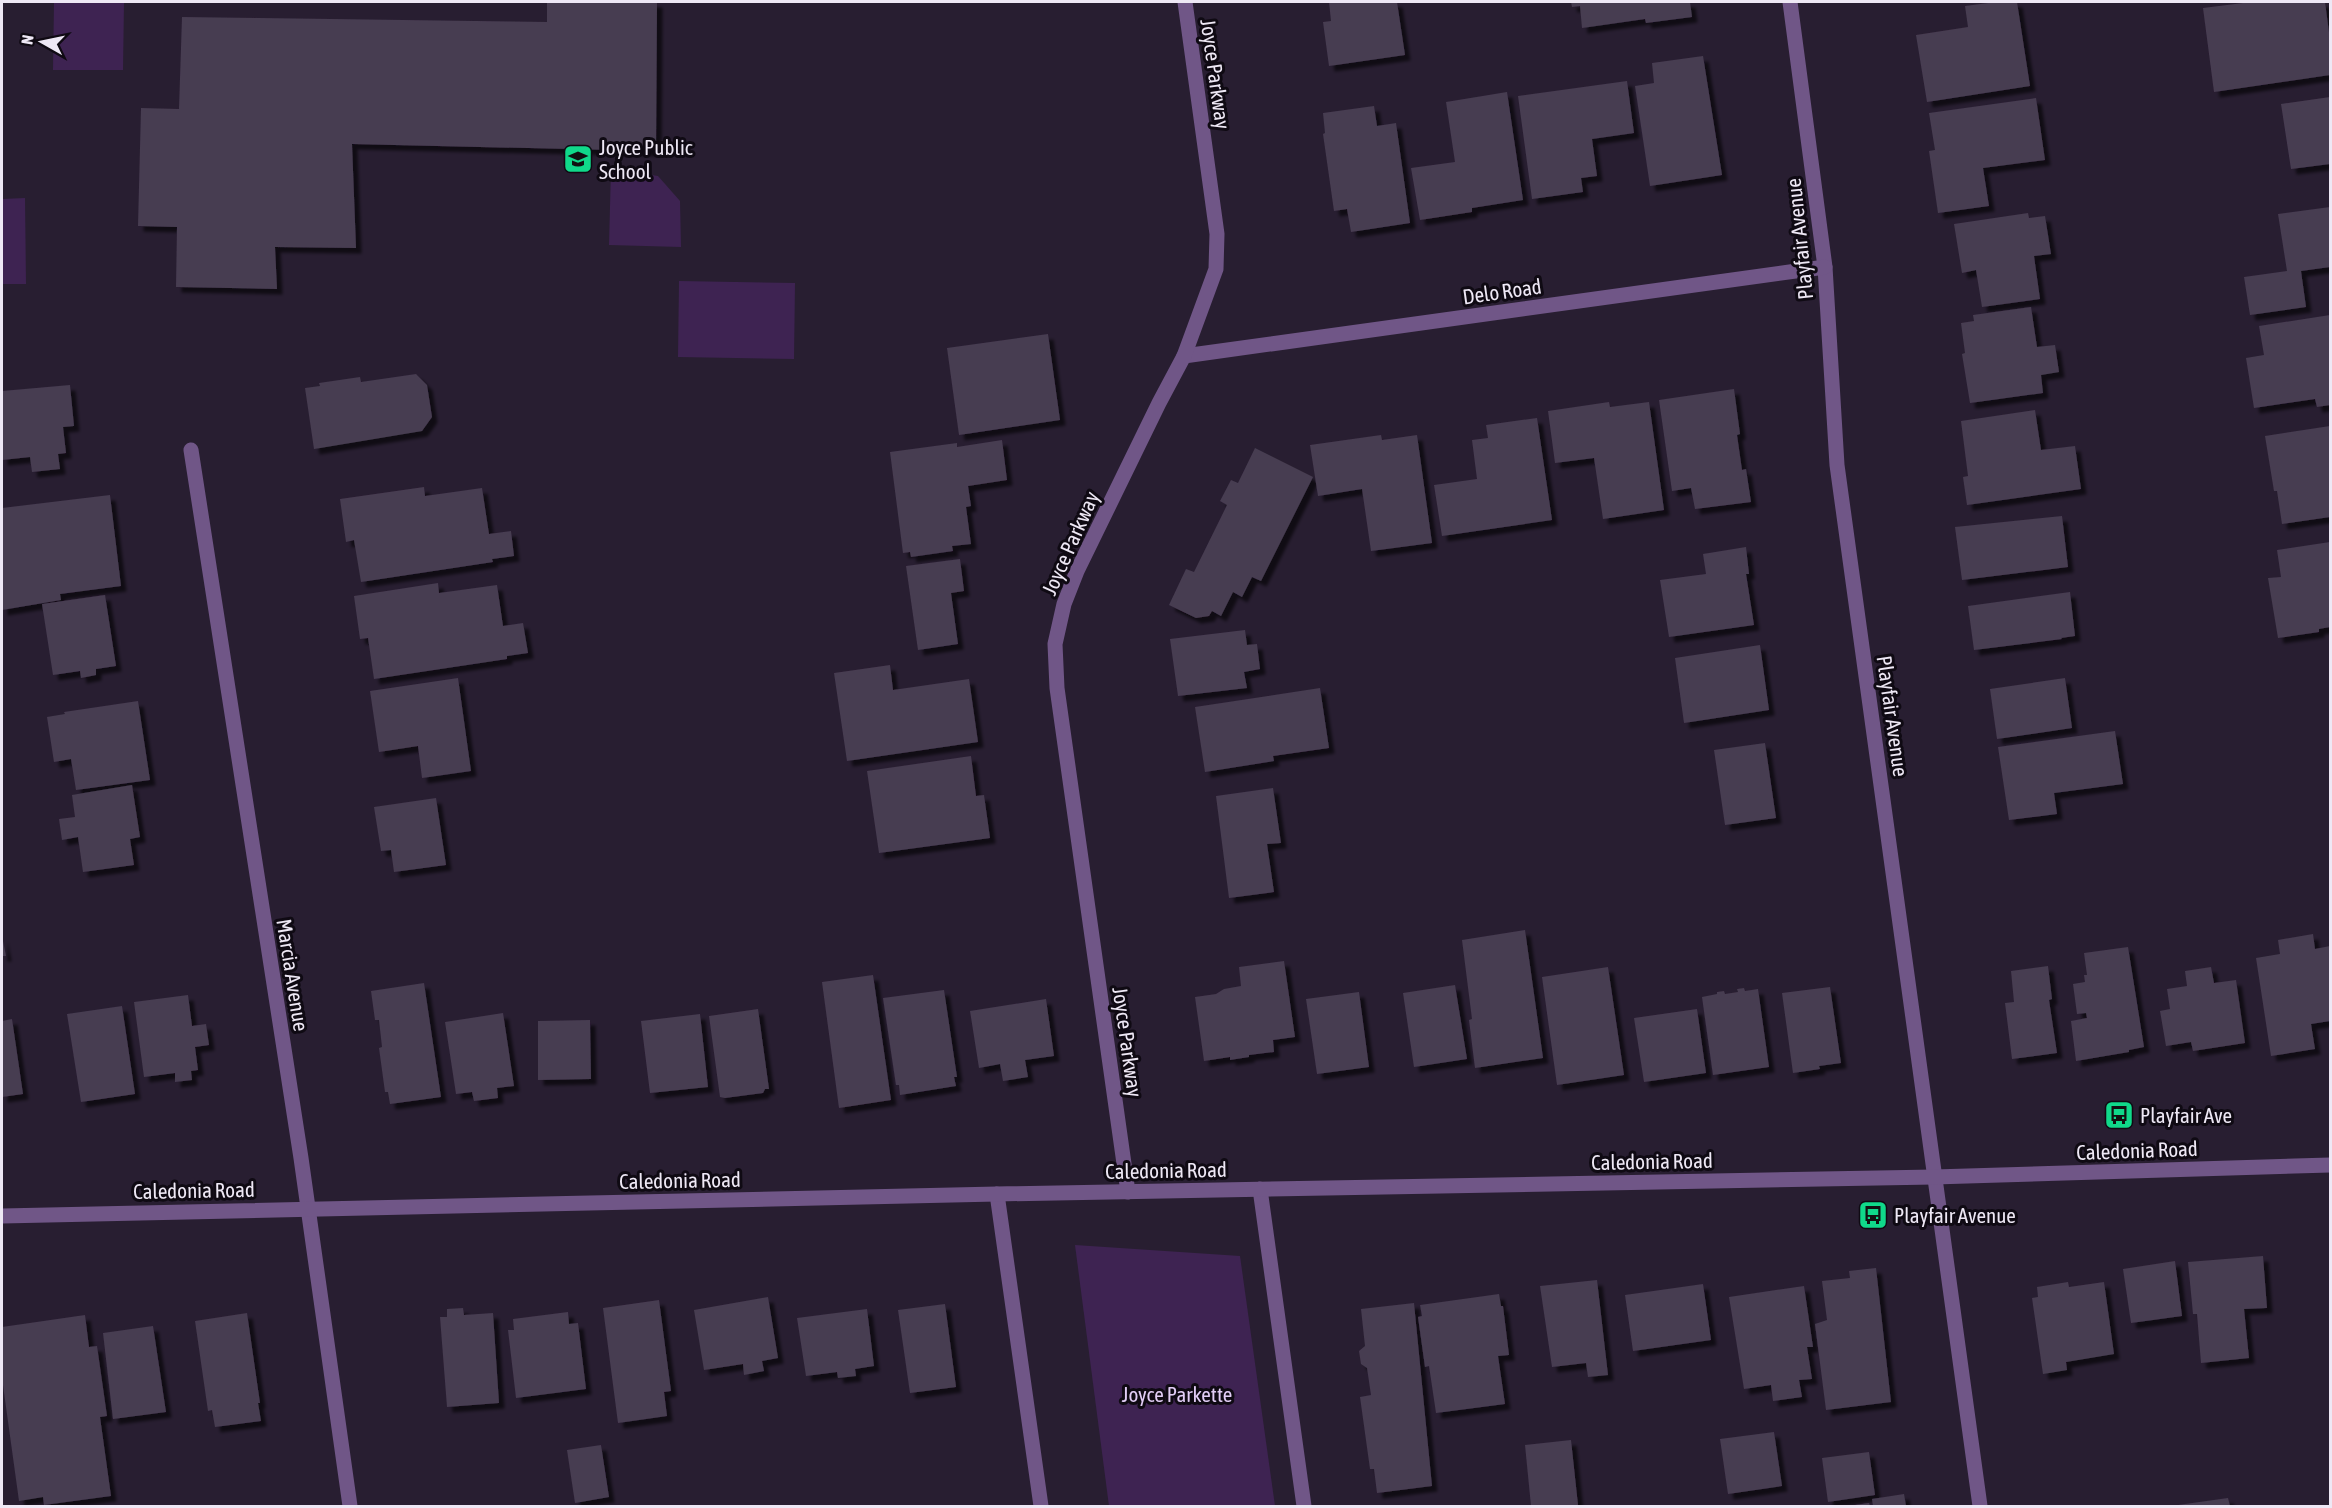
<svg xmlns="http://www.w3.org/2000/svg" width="2332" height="1508" font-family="'Asap Condensed',sans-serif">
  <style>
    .green { fill: #3e2352 }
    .building { fill: #473c51; filter: url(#shadow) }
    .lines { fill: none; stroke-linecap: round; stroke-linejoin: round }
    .minor { stroke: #705687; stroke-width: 15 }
    .labels { text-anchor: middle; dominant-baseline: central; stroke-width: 6; stroke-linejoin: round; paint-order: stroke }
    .street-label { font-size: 21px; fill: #eee8f5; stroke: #0f0a13 }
    .poi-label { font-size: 21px; fill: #eee8f5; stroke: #0f0a13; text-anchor: start }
    .park-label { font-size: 21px; fill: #e2cdf6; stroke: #0f0a13 }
  </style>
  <defs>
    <filter id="shadow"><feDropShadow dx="5.5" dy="5.5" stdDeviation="1.5" flood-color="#0009"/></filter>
  </defs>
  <rect width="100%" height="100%" fill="#281e31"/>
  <g class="green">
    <path d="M 54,2 L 124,2 L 123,70 L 53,70 Z"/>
    <path d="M 611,169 L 658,176 L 680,201 L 681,247 L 609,245 Z"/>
    <path d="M 25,198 L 26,284 L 2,284 L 2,199 Z"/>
    <path d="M 679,281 L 795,283 L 794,359 L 678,357 Z"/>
    <path d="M 1075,1245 L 1240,1256 L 1275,1506 L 1109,1506 Z"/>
  </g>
  <g class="building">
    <path d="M 547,2 L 657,2 L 656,151 L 352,144 L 356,248 L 275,247 L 277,289 L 176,287 L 177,227 L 138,226 L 141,108 L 179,109 L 182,17 L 547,22 Z"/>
    <path d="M 1329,2 L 1397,2 L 1405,55 L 1329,66 L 1323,22 L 1331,21 Z"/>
    <path d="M 1571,2 L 1690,2 L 1692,17 L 1646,23 L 1645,19 L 1582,28 L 1580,6 L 1572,7 Z"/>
    <path d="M 1996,2 L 2017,2 L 2030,86 L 1927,102 L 1916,35 L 1968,27 L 1965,6 Z"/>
    <path d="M 2251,2 L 2325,2 L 2330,40 L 2330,75 L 2214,92 L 2203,8 Z"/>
    <path d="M 1703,56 L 1722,175 L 1650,186 L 1635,86 L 1654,83 L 1652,63 Z"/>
    <path d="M 1627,81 L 1634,133 L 1592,139 L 1597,176 L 1581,178 L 1583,192 L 1532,199 L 1518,96 Z"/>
    <path d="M 1507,92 L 1523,200 L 1472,208 L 1472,212 L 1420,220 L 1411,168 L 1455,162 L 1446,102 Z"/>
    <path d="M 2330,97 L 2330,164 L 2291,169 L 2281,104 Z"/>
    <path d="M 2036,98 L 2045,160 L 1983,168 L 1989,206 L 1938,213 L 1929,151 L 1935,150 L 1929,113 Z"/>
    <path d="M 1374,106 L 1377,126 L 1396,123 L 1410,223 L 1351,232 L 1347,209 L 1334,211 L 1323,134 L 1325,133 L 1323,113 Z"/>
    <path d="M 2330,207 L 2330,267 L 2301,271 L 2306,307 L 2250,315 L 2244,277 L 2287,271 L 2278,214 Z"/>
    <path d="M 2028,213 L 2029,218 L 2045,216 L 2051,254 L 2034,256 L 2040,299 L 1982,307 L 1976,270 L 1962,273 L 1954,224 Z"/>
    <path d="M 2031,307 L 2037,347 L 2055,345 L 2059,372 L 2041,375 L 2043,393 L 1970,403 L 1962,354 L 1965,353 L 1961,323 L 1974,321 L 1973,315 Z"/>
    <path d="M 2330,315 L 2330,405 L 2317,407 L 2315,399 L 2254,408 L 2246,358 L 2264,355 L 2259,326 Z"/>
    <path d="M 1048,334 L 1060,420 L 959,435 L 947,348 Z"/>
    <path d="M 416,374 L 427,385 L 432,417 L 422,431 L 314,449 L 305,388 L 320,386 L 319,383 L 360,377 L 361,382 Z"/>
    <path d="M 70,385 L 74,426 L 63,427 L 66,453 L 58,454 L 60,469 L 32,472 L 30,457 L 2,460 L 2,391 Z"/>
    <path d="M 1734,389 L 1740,434 L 1737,435 L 1742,470 L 1746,469 L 1751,502 L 1695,509 L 1691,488 L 1672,491 L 1659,400 Z"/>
    <path d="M 1609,402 L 1610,407 L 1649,402 L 1664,510 L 1603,519 L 1594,458 L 1555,463 L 1548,411 Z"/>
    <path d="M 2035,410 L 2041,450 L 2075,446 L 2081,489 L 1967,505 L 1963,477 L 1968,476 L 1961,421 Z"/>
    <path d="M 1537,418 L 1552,520 L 1442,536 L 1434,485 L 1477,479 L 1472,440 L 1488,438 L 1486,425 Z"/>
    <path d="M 2330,426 L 2330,517 L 2282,524 L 2277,491 L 2274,491 L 2265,436 Z"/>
    <path d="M 1381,435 L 1382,440 L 1417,435 L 1432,543 L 1371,551 L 1362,489 L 1318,496 L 1310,445 Z"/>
    <path d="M 1002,440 L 1007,480 L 968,486 L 971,506 L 966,507 L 971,544 L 952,546 L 953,551 L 911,557 L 910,552 L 903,553 L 890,452 L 957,443 L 957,447 Z"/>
    <path d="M 1255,448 L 1313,477 L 1261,581 L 1252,577 L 1242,597 L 1233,592 L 1221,616 L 1212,611 L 1209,616 L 1196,618 L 1169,605 L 1186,569 L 1194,572 L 1227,505 L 1220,501 L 1231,480 L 1238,483 Z"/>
    <path d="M 424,487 L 425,496 L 482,488 L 489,534 L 511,531 L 514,556 L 492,559 L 493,562 L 361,582 L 354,540 L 346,542 L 340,499 Z"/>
    <path d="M 110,495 L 121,586 L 60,594 L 61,600 L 2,610 L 2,508 Z"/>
    <path d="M 2062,516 L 2068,567 L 1962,580 L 1955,527 Z"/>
    <path d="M 2330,542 L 2330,627 L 2319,629 L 2319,632 L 2278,638 L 2268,578 L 2281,577 L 2277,550 Z"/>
    <path d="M 1746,547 L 1749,574 L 1746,574 L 1754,625 L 1669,637 L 1660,580 L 1706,574 L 1703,554 Z"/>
    <path d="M 960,559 L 964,591 L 951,593 L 958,644 L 918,650 L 906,566 Z"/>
    <path d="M 438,583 L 439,593 L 497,585 L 503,626 L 523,623 L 528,653 L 507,656 L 507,659 L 374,679 L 368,638 L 360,639 L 354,596 Z"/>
    <path d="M 2070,592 L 2075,636 L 2061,638 L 2062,639 L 1974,650 L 1968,606 Z"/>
    <path d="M 105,595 L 116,666 L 96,669 L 96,675 L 81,678 L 80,671 L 53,675 L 42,604 Z"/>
    <path d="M 1245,630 L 1247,645 L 1257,644 L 1260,669 L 1244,672 L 1247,688 L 1178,696 L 1170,639 Z"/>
    <path d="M 1760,645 L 1769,710 L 1684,723 L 1675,658 Z"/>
    <path d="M 890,665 L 893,690 L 969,679 L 978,742 L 847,761 L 834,673 Z"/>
    <path d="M 458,678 L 471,771 L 422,778 L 418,746 L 379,752 L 370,691 Z"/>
    <path d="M 2065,678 L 2072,728 L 1997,739 L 1990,689 Z"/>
    <path d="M 1320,688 L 1329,748 L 1273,756 L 1274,761 L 1205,772 L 1195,707 Z"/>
    <path d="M 138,701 L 150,780 L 76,790 L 71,759 L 54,762 L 47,717 L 65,714 L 64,712 Z"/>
    <path d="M 2115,731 L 2123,784 L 2054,793 L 2057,814 L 2009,820 L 1998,747 Z"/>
    <path d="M 1765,743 L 1776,818 L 1725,825 L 1714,750 Z"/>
    <path d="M 971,756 L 976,796 L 984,795 L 990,838 L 879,853 L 867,771 Z"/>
    <path d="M 132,785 L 140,837 L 130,839 L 134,865 L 83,872 L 78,837 L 62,840 L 59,819 L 75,817 L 72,795 Z"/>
    <path d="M 1273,788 L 1281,843 L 1267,844 L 1274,892 L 1229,898 L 1216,796 Z"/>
    <path d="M 436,798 L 446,865 L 394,872 L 391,850 L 381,851 L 374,807 Z"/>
    <path d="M 1525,930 L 1543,1058 L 1475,1068 L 1469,1020 L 1472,1019 L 1462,940 Z"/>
    <path d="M 2313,934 L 2315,949 L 2330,946 L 2330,1021 L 2311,1024 L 2315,1049 L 2271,1056 L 2256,958 L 2280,954 L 2278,940 Z"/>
    <path d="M 2,936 L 6,956 L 2,956 Z"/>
    <path d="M 2128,947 L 2144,1047 L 2129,1050 L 2129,1052 L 2076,1061 L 2071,1021 L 2087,1018 L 2086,1013 L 2077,1014 L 2073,984 L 2085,982 L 2084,975 L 2087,975 L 2084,953 Z"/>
    <path d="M 1284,961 L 1295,1037 L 1273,1040 L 1274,1052 L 1249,1055 L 1249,1057 L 1230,1060 L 1230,1057 L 1204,1061 L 1195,997 L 1216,994 L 1224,989 L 1241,986 L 1239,967 Z"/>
    <path d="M 2048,966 L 2052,999 L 2049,1000 L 2057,1053 L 2012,1059 L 2005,1003 L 2014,1002 L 2011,971 Z"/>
    <path d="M 1608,967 L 1624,1075 L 1557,1085 L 1542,977 Z"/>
    <path d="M 2211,967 L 2214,983 L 2236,980 L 2245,1043 L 2193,1051 L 2191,1042 L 2166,1046 L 2160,1011 L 2170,1009 L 2167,989 L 2187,986 L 2185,971 Z"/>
    <path d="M 873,975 L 891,1100 L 839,1108 L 822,982 Z"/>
    <path d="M 424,983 L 441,1097 L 390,1104 L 388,1092 L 385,1092 L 379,1048 L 382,1047 L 379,1020 L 375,1020 L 371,991 Z"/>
    <path d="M 1455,985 L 1467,1059 L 1414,1067 L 1403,993 Z"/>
    <path d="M 1830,987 L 1841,1063 L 1819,1066 L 1820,1069 L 1793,1073 L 1782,993 Z"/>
    <path d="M 1744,988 L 1745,991 L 1758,989 L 1769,1067 L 1713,1075 L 1702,997 L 1717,994 L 1717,992 L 1724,991 L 1725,994 L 1738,992 L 1737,989 Z"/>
    <path d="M 944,990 L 957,1077 L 954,1077 L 956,1086 L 900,1095 L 899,1085 L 896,1085 L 883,998 Z"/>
    <path d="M 1359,992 L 1369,1067 L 1317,1074 L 1306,999 Z"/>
    <path d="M 188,995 L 192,1026 L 206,1024 L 209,1045 L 195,1047 L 198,1070 L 191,1071 L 192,1080 L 175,1082 L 175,1073 L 144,1077 L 134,1002 Z"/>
    <path d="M 1046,999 L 1054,1056 L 1025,1060 L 1028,1077 L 1003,1081 L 1000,1064 L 979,1068 L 970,1011 Z"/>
    <path d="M 122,1006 L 135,1094 L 81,1102 L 67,1014 Z"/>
    <path d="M 758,1009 L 769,1089 L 765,1089 L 763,1093 L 725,1098 L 720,1097 L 709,1016 Z"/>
    <path d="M 1697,1009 L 1706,1073 L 1644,1082 L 1634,1018 Z"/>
    <path d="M 503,1013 L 514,1086 L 497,1088 L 498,1098 L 474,1101 L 472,1092 L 456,1094 L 445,1022 Z"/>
    <path d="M 700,1014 L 708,1087 L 650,1093 L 641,1021 Z"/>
    <path d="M 12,1019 L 23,1094 L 2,1097 L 2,1021 Z"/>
    <path d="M 590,1020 L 591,1079 L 538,1080 L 538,1021 Z"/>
    <path d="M 2263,1256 L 2267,1308 L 2244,1309 L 2249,1358 L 2201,1363 L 2197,1314 L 2193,1314 L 2188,1262 Z"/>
    <path d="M 2175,1261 L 2182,1316 L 2131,1323 L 2123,1269 Z"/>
    <path d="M 1876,1268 L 1891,1402 L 1826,1410 L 1815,1324 L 1827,1320 L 1822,1281 L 1850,1278 L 1849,1271 Z"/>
    <path d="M 1597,1280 L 1608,1375 L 1588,1377 L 1586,1363 L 1552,1367 L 1540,1286 Z"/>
    <path d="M 2068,1282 L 2069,1287 L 2104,1282 L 2114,1354 L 2066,1362 L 2067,1370 L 2043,1374 L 2032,1298 L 2038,1297 L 2037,1287 Z"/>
    <path d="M 1703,1284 L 1711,1340 L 1633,1351 L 1625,1295 Z"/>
    <path d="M 1804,1286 L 1813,1347 L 1807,1347 L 1812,1379 L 1799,1380 L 1802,1397 L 1773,1401 L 1771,1385 L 1744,1389 L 1729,1297 Z"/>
    <path d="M 1499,1294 L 1501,1306 L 1503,1306 L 1509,1355 L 1498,1356 L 1505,1404 L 1436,1413 L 1429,1366 L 1425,1367 L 1418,1317 L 1422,1316 L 1420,1305 Z"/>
    <path d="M 768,1297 L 778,1358 L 762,1361 L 764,1371 L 744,1375 L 743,1364 L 704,1370 L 694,1310 Z"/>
    <path d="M 659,1300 L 671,1391 L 664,1392 L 667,1416 L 618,1423 L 603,1308 Z"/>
    <path d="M 1414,1303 L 1432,1486 L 1377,1493 L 1374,1469 L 1370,1469 L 1360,1397 L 1371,1395 L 1367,1368 L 1361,1364 L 1359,1351 L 1365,1346 L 1361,1309 Z"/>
    <path d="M 945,1304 L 956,1387 L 910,1393 L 898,1310 Z"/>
    <path d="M 463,1308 L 464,1315 L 493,1313 L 499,1403 L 447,1407 L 440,1317 L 447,1317 L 447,1309 Z"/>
    <path d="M 867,1309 L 874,1366 L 855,1369 L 856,1376 L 838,1378 L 837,1372 L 806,1376 L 797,1318 Z"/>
    <path d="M 568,1312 L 569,1324 L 578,1323 L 586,1389 L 516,1398 L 508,1330 L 514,1330 L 513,1319 Z"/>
    <path d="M 247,1313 L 260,1403 L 258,1403 L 261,1421 L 215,1427 L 212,1410 L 208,1411 L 195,1321 Z"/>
    <path d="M 85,1315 L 89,1347 L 97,1346 L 107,1416 L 100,1417 L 111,1496 L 44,1505 L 43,1497 L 19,1501 L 2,1378 L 2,1327 Z"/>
    <path d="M 153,1326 L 166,1412 L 113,1419 L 103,1333 Z"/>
    <path d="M 1774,1432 L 1782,1486 L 1728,1494 L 1720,1439 Z"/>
    <path d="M 1571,1440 L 1578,1505 L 1531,1506 L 1525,1445 Z"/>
    <path d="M 601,1445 L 609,1497 L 575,1503 L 567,1450 Z"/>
    <path d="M 1869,1452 L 1875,1495 L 1828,1502 L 1822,1458 Z"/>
    <path d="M 1904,1494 L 1906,1506 L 1873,1506 L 1872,1499 Z"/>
    <path d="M 2228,1498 L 2230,1506 L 2178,1506 L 2178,1505 Z"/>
    <path d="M 1869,1503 L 1870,1506 L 1855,1506 L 1855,1505 Z"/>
  </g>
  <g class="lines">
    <g class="minor">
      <path d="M 1790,2 L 1825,267 L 1837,465 L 1980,1506"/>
      <path d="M 1184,356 L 1825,267"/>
      <path d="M 191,450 L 301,1158 L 350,1506"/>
      <path d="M 1260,1189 L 1304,1506"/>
      <path d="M 1128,1192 L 1057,688 L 1055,644 L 1064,604 L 1077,571 L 1159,403 L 1184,356 L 1216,269 L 1217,234 L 1185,2"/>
      <path d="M 997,1194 L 1041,1506"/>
      <path d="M 2,1216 L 997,1194 L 1934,1177 L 2330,1165"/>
    </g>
  </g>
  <defs>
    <g id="school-square" transform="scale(1.5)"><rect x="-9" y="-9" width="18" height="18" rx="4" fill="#10d98a" stroke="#0f0a13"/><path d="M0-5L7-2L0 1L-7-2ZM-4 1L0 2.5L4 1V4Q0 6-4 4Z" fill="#111"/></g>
    <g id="bus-square" transform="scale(1.5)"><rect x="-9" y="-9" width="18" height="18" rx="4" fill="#10d98a" stroke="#0f0a13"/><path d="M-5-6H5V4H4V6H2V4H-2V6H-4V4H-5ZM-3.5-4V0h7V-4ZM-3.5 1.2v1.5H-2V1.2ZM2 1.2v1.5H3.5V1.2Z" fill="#111"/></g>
  </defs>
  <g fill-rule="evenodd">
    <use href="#school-square" x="578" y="159"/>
    <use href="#bus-square" x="2119" y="1115"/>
    <use href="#bus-square" x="1873" y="1215"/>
  </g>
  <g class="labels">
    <g class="street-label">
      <text transform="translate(1216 74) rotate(82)">Joyce Parkway</text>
      <text transform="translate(1799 239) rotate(-96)">Playfair Avenue</text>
      <text transform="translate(1502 291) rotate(-8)">Delo Road</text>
      <text transform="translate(1070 543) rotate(-66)">Joyce Parkway</text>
      <text transform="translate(1893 716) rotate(82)">Playfair Avenue</text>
      <text transform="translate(293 975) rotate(81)">Marcia Avenue</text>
      <text transform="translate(1128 1042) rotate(82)">Joyce Parkway</text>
      <text transform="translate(2137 1150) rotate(-2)">Caledonia Road</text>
      <text transform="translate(1652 1161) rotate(-1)">Caledonia Road</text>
      <text transform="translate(1166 1170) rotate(-1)">Caledonia Road</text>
      <text transform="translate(680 1180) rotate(-1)">Caledonia Road</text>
      <text transform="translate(194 1190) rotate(-1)">Caledonia Road</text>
    </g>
    <g class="poi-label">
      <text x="599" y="147">Joyce Public<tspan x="599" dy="24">School</tspan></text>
      <text x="2140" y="1115">Playfair Ave</text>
      <text x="1894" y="1215">Playfair Avenue</text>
    </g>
    <g class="park-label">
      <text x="1177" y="1394">Joyce Parkette</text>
    </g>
  </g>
  <rect width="2332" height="1508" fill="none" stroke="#eee8f5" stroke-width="6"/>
  <g transform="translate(42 42) rotate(279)" stroke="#0f0a13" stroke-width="4.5" paint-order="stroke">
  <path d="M0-4.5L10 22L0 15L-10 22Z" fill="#eee8f5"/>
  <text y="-9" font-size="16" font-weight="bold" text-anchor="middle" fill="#eee8f5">N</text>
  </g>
</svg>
